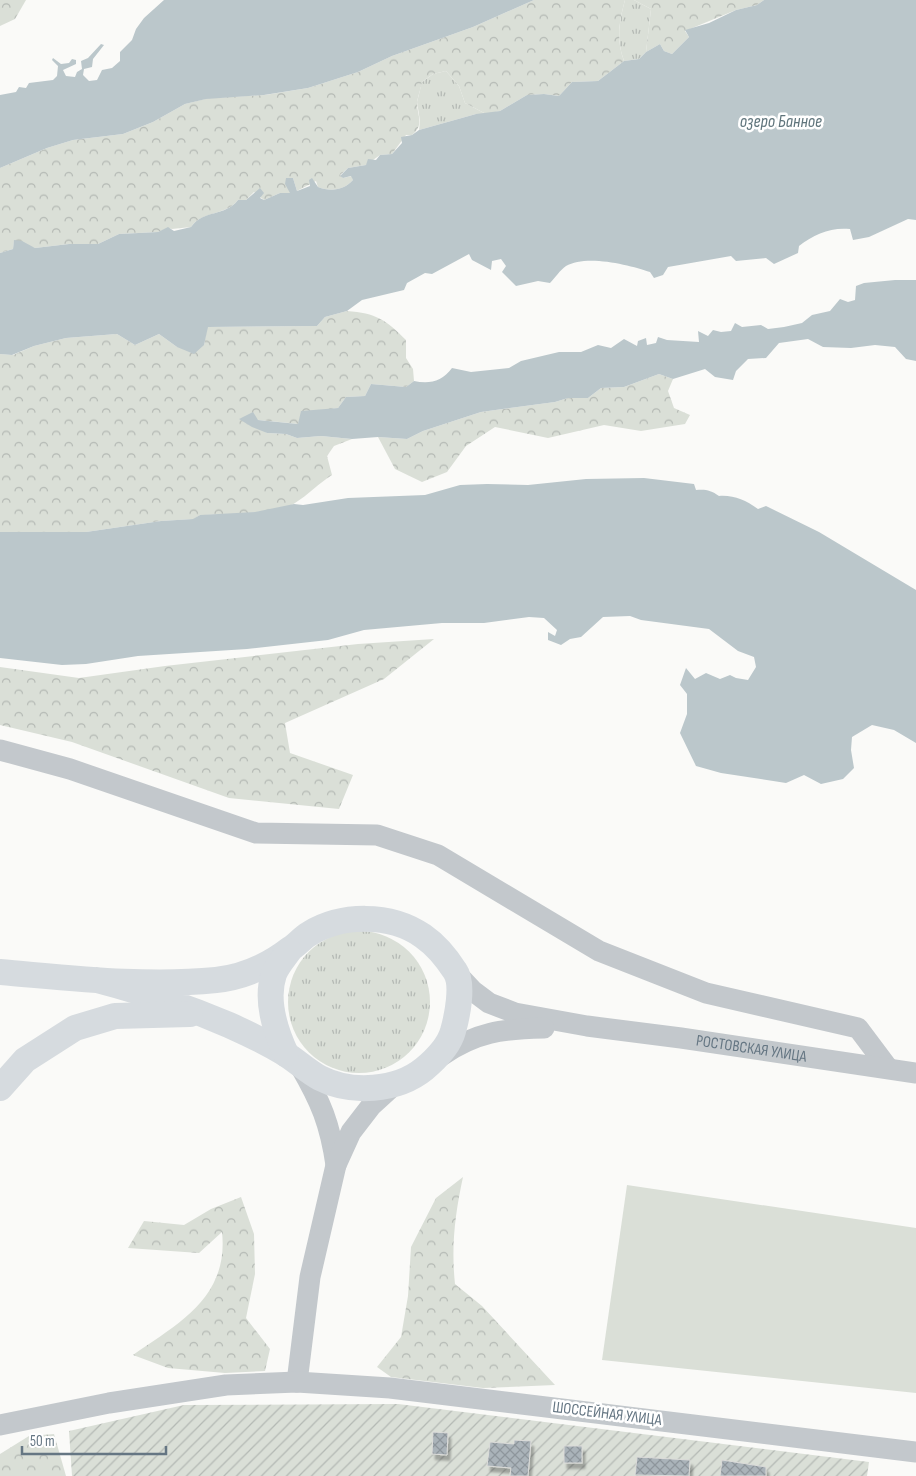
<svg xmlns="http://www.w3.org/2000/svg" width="916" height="1476" font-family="'Sofia Sans Condensed',sans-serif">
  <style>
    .grass { fill: url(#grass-tufts) }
    .forest { fill: url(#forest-crowns) }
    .garden { fill: url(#garden-furrows) }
    .pitch { fill: #dadfd7 }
    .water { fill: #bbc7cb }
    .building { fill: url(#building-cross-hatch); stroke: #dcdcda; filter: url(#shadow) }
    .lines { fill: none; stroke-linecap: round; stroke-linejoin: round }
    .minor { stroke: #c3c8cc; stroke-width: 21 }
    .major { stroke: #d6dbdf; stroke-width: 26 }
    .labels { text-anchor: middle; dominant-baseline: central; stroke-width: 5; stroke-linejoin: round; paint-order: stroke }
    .street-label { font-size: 16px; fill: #657683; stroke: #fff }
    .water-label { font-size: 18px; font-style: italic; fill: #60757c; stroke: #fff }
  </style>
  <defs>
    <pattern id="grass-tufts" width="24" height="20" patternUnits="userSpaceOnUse" patternTransform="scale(1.25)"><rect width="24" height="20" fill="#dadfd7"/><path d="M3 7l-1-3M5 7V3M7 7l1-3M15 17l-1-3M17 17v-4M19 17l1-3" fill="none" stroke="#b4b9b4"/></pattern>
    <pattern id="forest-crowns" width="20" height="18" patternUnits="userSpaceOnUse" patternTransform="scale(1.25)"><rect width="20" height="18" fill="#dadfd7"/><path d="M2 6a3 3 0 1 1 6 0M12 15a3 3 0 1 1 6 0" fill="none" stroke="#b4b9b4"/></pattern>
    <pattern id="garden-furrows" width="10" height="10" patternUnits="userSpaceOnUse" patternTransform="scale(1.25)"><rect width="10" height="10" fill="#dadfd7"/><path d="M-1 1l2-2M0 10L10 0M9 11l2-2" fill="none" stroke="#b4b9b4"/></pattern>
    <pattern id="building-cross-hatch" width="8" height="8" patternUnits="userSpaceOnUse" patternTransform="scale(1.25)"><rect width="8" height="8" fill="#aab3b9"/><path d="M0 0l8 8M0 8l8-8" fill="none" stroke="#8e969c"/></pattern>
    <filter id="shadow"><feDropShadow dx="3" dy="5.5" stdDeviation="1" flood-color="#0004"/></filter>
  </defs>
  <rect width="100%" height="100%" fill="#fafaf8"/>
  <g class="grass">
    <path d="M 625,0 L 634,0 L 651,9 L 646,52 L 639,59 L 624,61 C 616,40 619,22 625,0 Z"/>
    <path d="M 446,71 L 459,86 L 465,103 L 486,114 L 476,114 L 419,130 L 420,121 L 417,102 L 422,82 L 433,74 Z"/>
    <circle cx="359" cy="1002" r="71"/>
  </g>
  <g class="forest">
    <path d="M 0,0 L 26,0 L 15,19 L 0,26 Z"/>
    <path d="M 534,0 L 625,0 C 619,22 616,40 624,61 L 598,81 L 572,82 L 559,96 L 544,94 L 527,95 L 500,111 L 486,114 L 465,103 L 459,86 L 446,71 L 433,74 L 422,82 C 421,88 418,96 417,102 C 417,116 425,124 412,135 L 406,135 L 392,154 L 380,155 L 366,165 L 348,168 L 340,175 L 343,178 L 352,176 L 353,180 C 344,190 331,192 318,187 L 316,181 L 297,191 L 293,178 L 290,193 L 280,193 L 264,200 L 254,192 L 246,200 L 238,200 C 226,216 203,210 191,227 L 172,229 L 168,228 L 158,232 L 119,234 L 98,244 L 69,244 L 35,248 L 14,241 L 13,249 L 0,253 L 0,168 L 47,148 L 73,140 L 123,134 L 153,122 L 185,104 L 209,98 L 265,95 L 308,88 L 358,72 L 392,56 L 473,27 Z"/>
    <path d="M 634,0 L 764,0 L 757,5 L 736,10 L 685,31 L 689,37 L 672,54 L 664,51 L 660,44 L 646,52 L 651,9 Z"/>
    <path d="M 347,311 C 376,313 386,320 406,340 L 406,358 L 413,369 L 414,381 L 406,387 L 371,384 L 365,396 L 346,397 L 338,408 L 323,410 L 299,424 L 240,418 L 267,433 L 286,434 L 297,438 L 321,436 L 352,439 L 334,446 L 327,456 L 332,475 C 319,483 308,495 295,503 C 278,514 222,514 200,515 L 194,519 L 161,521 L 86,532 L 0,532 L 0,354 L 13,355 L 34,346 L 66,338 L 117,334 L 135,345 L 159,334 L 177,347 L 204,345 L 207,327 L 317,326 L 325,317 Z"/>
    <path d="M 659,374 L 673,379 L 668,391 L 674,408 L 690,415 L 685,424 L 641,431 L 604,425 L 548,438 L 495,427 L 466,446 L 447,472 L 422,482 L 395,469 L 378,437 L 407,439 L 423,431 L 481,412 L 555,402 L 568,398 L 588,398 L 601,388 L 624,387 Z"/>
    <path d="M 434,639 L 384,679 L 285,723 L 290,753 L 353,775 L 339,809 L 229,798 L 72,742 L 0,725 L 0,667 L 79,678 L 165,666 L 358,644 Z"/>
    <path d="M 463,1177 C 455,1214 451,1246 455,1284 L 482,1306 L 555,1385 L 483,1388 L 391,1377 L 377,1367 L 401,1337 L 408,1296 L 411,1247 L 436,1198 Z"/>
    <path d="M 241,1197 L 254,1234 L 255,1274 L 246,1318 L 270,1349 L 265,1371 L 225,1373 L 168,1368 L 133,1355 C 179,1323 229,1297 222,1232 L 199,1253 L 128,1248 L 144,1221 L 184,1225 L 211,1209 Z"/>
    <path d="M 54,1434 L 66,1476 L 0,1476 L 0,1454 L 29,1436 Z"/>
  </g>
  <path class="garden" d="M 398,1404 L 869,1462 L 867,1476 L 72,1476 L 69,1431 L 184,1405 Z"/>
  <path class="pitch" d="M 627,1185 L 916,1228 L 916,1393 L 602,1360 Z"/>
  <g class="water">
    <path d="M 164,0 L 534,0 L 473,27 L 392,56 L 358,72 L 308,88 L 264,95 L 206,99 L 185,104 L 153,122 L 123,134 L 73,140 L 47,148 L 0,168 L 0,95 L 16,92 L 19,87 L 26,88 L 29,83 L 53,80 L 57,76 L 58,66 L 52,60 L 53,58 L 61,64 L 69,63 L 72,59 L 76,60 L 76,64 L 63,70 L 66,76 L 75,77 L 77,72 L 82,69 L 81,61 L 88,58 L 101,44 L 104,45 L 93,59 L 92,67 L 84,69 L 83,75 L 89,81 L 97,80 L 102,70 L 112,68 L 120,61 L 120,52 L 132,40 L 136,29 L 144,18 Z"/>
    <path d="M 764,0 L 916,0 L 916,220 L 908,219 L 869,237 L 853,240 L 850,229 C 831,227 814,234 799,246 L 798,253 L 774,264 L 766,258 L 736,261 L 731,256 L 668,267 L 663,275 L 654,278 L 650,272 C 630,265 586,254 566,266 C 560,270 555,278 550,283 L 538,281 L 516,286 L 502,272 L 506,266 L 501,259 L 492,261 L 491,270 L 472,260 L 469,254 L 432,274 L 425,273 L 407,283 L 404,290 L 362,300 L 347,311 L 325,317 L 317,326 L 208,327 L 204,345 L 194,354 L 177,347 L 159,334 L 135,345 L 117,334 L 66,338 L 34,346 L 12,355 L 0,354 L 0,253 L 13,249 L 14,240 L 22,241 L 35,248 L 69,244 L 98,244 L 119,234 L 158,232 L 168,227 L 174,231 L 191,227 C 204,209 225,217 238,200 L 246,200 L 260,188 L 264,193 L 260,198 L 264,200 L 280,193 L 290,193 L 285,184 L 286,178 L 293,178 L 297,191 L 310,186 L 309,180 L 312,178 L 318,187 C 331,192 344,190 353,180 L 351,176 L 343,178 L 340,176 L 348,168 L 366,165 L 368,159 L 376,160 L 380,155 L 392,154 L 402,143 L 401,137 L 412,135 L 419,130 L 476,114 L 500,111 L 527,95 L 544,94 L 559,96 L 572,82 L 598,81 L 624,61 L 639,59 L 646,52 L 660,44 L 664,51 L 672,54 L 689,37 L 685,30 L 709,23 L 736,10 L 757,5 Z"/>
    <path d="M 895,280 L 916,280 L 916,361 L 906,359 L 895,347 L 875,345 L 851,348 L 823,347 L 808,339 L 779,343 L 766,358 L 748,359 L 736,371 L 733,380 L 715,377 L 705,369 L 673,379 L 659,374 L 624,387 L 601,388 L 588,398 L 568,398 L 555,402 L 481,412 L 423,431 L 407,439 L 378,437 L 352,439 L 321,436 L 297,438 L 286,434 L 267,433 L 252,427 L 239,419 L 253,412 L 258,420 L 298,424 L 301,411 L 338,408 L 346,397 L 365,396 L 371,384 L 406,387 L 414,381 C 429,384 442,382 452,368 L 471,372 L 509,368 L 521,361 L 559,352 L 581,352 L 598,345 L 611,348 L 624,339 L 637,346 L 638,341 L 646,338 L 647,345 L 656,343 L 658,337 L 667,340 L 699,342 L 698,331 L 708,336 L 713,330 L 721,332 L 731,331 L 735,323 L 742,327 L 761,325 L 768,329 L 784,327 L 802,323 L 812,315 L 830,311 L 840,299 L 848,302 L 855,300 L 856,286 L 864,283 Z"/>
    <path d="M 644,478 L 694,484 L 696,490 C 705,489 711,490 719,496 C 734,495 745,500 758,509 L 766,506 L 819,532 L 916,590 L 916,743 L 894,730 L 872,725 L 852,737 L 851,750 L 854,768 L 843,779 L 821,784 L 804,775 L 786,783 L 721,773 L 696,766 L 680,733 L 687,714 L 687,694 L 680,685 L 686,668 L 695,679 L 706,673 L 720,679 L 730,675 L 736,678 L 748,680 L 756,667 L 754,657 L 738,651 L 709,629 L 641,620 L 630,616 L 603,617 L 581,637 L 570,639 L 561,645 L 548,640 L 548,632 L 555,636 L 557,630 L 544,618 L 529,617 L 484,623 L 442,623 L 364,630 L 328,640 L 247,649 L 138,656 L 86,664 L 62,665 L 0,658 L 0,532 L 86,532 L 161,521 L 193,519 L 200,515 L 255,512 L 294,504 L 303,505 L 348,498 L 425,495 L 460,485 L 487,484 L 528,485 L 586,479 Z"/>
  </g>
  <g class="building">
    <path d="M 433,1432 L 448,1433 L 447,1455 L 432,1454 Z"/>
    <path d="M 514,1440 L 531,1441 L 528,1476 L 510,1476 L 511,1468 L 487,1466 L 490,1442 L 514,1444 Z"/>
    <rect x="564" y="1446" width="18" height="17"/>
    <path d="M 637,1457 L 690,1460 L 689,1476 L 635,1475 Z"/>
    <path d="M 722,1460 L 766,1467 L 766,1476 L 720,1476 Z"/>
  </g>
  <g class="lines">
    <g class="minor">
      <path d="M 0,750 L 70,769 L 256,833 L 377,835 L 438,855 L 599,951 L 706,993 L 858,1028 L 888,1068"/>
      <path id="s1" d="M 458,975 L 473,991 L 489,1003 L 515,1013 L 587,1026 L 681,1038 L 916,1073"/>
      <path d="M 441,1056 C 476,1032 502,1029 544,1028"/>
      <path d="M 300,1066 C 321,1102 330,1124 336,1165"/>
      <path d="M 297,1382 L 310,1277 L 336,1165 L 351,1132 L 371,1106 L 394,1085"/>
      <path d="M 0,1425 L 109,1403 L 226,1385 L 297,1382 L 390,1388 L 916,1452"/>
    </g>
    <g class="major">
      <path d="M 0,972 C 71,978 144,987 216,980 C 243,977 268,966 290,949 C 297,945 302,938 309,934 C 341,914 390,913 423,936 C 436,945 446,957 455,971 C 464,984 457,1017 453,1031 C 449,1046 436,1059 424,1069 C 397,1091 351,1094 320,1078 C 307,1071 297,1061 284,1053 C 267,1043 247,1033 229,1025 C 185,1006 143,992 97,980"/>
      <path d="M 286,1054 C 275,1030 265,1000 274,974 C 277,966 284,958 289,951"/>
      <path d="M 0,1088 L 25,1060 L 75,1028 L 115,1016 L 190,1014"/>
    </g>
  </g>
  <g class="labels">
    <g class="street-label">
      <text stroke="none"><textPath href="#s1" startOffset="309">РОСТОВСКАЯ УЛИЦА</textPath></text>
      <text transform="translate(607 1414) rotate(7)">ШОССЕЙНАЯ УЛИЦА</text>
    </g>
    <g class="water-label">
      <text x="781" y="121">озеро Банное</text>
    </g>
  </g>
  <path d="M22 1446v8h144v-8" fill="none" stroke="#657683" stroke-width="2.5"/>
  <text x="30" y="1446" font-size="15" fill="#657683" stroke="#ffffff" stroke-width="4" paint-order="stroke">50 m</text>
</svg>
